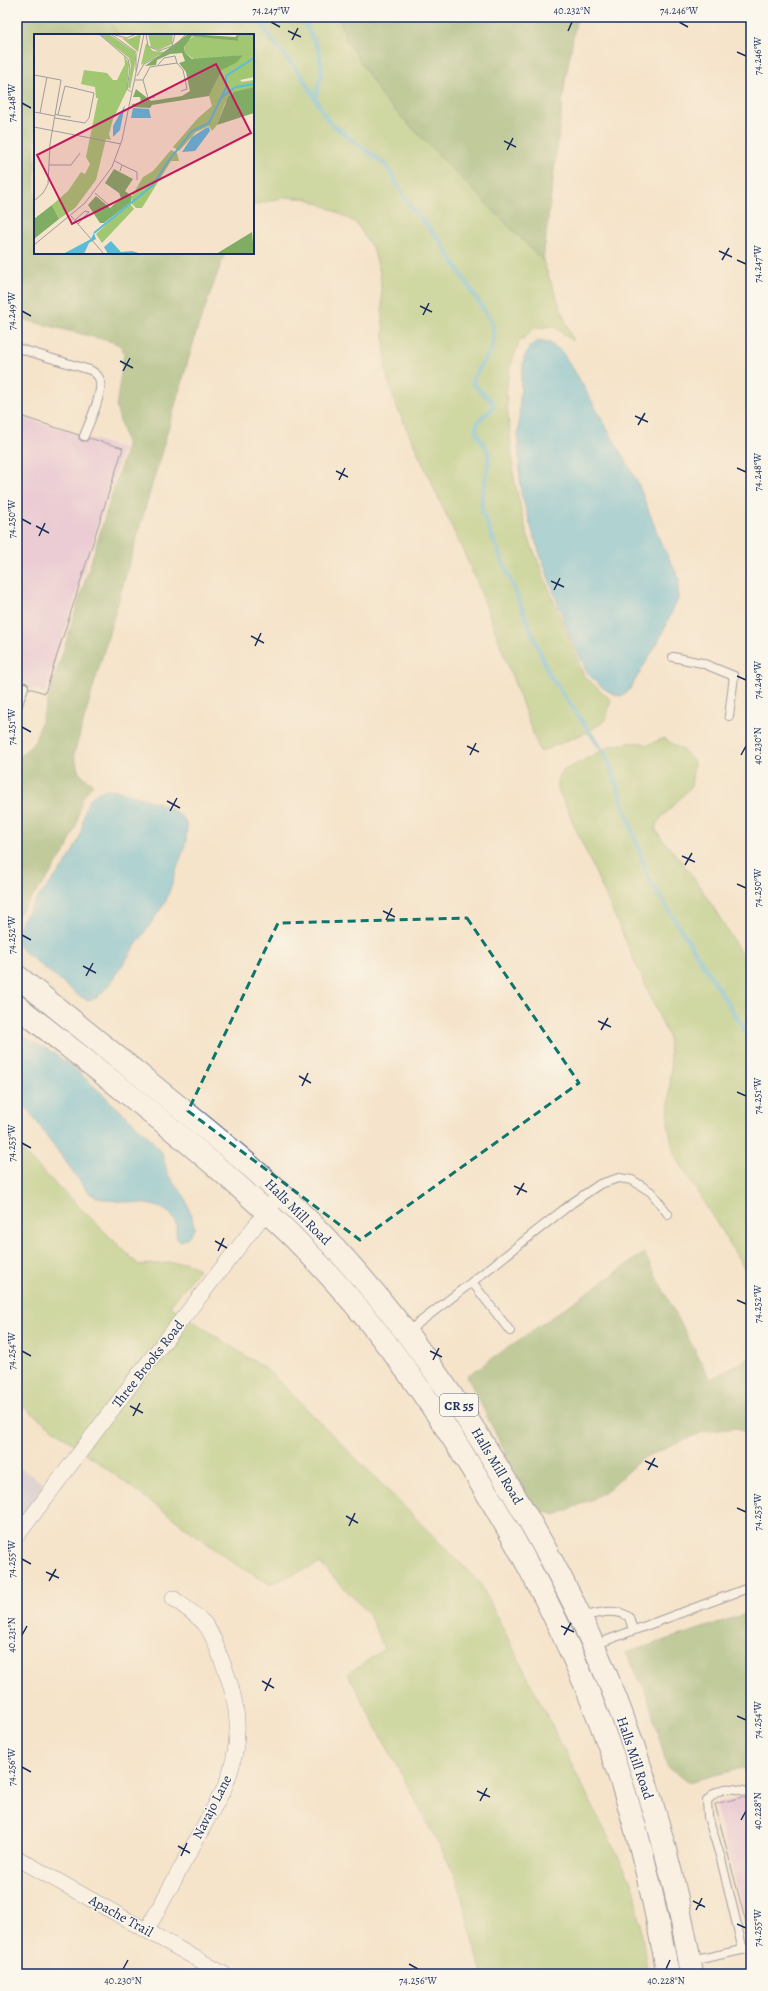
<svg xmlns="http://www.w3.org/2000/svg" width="768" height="1991" font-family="Alegreya,serif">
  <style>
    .industrial { fill: #c4c0db }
    .green { fill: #a1c772; stroke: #5e7b68 }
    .forest { fill: #80ac64; stroke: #4e6e61 }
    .water { fill: #5bbcd9; stroke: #3b769c }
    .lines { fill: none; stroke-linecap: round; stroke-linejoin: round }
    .stream { stroke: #5bbcd9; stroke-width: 4.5 }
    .building { fill: #deafe0 }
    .lane-casing { stroke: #3c4a6e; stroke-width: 10 }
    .street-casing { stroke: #3c4a6e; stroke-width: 16 }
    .primary-casing { stroke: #3c4a6e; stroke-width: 24 }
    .lane { stroke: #fff; stroke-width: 8 }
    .street { stroke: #fff; stroke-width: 15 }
    .primary { stroke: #fff; stroke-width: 22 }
    .marked { fill: none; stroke: #0f766e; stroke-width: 3; stroke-dasharray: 8 5; stroke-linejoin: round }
    .ticks { fill: none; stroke: #1b2f5e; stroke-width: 1.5 }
    .labels { text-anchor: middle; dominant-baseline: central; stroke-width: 3; stroke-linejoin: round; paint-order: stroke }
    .shield { fill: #fbf7ec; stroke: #5e6b89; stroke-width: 1 }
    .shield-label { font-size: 13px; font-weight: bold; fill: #1b2f5e }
    .street-label { font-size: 14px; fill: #1b2f5e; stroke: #fbf7ec }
    .inset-river { fill: none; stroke: #5bbcd9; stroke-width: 2 }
    .inset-road { fill: none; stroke: #9e9c9f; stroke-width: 1 }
    .view { fill: #c2185b; fill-opacity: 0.15; stroke: #c2185b; stroke-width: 2 }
    .inset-edge { fill: none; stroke: #1b2f5e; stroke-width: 2 }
    .neatline { fill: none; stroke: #1b2f5e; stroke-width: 1.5 }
    .ticks-label { font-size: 10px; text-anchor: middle; fill: #1b2f5e }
  </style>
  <rect width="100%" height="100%" fill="#fbf7ec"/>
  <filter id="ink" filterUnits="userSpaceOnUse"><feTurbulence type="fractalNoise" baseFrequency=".025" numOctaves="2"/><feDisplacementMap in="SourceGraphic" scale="8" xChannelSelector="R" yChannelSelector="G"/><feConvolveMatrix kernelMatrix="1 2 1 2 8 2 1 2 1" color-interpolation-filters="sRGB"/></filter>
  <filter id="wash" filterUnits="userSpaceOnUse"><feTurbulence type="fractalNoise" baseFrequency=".012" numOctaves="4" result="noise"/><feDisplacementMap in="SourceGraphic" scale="16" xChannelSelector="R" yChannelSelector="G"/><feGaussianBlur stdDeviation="0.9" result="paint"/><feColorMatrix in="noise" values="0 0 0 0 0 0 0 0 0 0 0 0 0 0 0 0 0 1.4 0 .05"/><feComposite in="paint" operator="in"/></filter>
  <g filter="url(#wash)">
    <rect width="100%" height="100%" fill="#f5e4cb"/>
    <path class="industrial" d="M 17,1466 L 49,1487 L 17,1527 Z"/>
    <g class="green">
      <path d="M 107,17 L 339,17 L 346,39 L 384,99 L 543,261 L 573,341 L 553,326 L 533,329 L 519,343 L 510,367 L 506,393 L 514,479 L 527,534 L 584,676 L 611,700 L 605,721 L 585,733 L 540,752 L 477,582 L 394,401 L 386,371 L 380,272 L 373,249 L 356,223 L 327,207 L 308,199 L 286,197 L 253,205 L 253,35 L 119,35 Z"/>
      <path d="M 663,738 L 684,751 L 694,762 L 691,787 L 660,819 L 655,828 C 662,842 673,850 682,862 C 708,896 730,934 751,971 L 751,1279 L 674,1154 L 668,1124 L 671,1068 L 668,1036 L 558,789 L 558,778 L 563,771 L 612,745 C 627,745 633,739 648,745 Z"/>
      <path d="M 17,1143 L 29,1158 L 139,1265 L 185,1262 L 199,1269 L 170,1306 L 269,1371 L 480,1583 L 635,1890 L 648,1974 L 482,1974 L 457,1879 L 348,1674 L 384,1649 L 369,1614 L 320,1563 L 270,1584 L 236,1565 L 17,1402 Z"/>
    </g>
    <g class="forest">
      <path d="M 17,17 L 107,17 L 119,35 L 35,35 L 35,253 L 225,253 L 197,330 L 74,754 L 79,773 L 93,784 L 82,799 L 76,826 L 67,848 L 47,879 L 17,916 L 17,759 L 35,741 L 127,446 L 116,407 L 124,353 L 121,346 L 113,342 L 17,318 Z"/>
      <path d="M 339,17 L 577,17 L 565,82 L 543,261 L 384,99 L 346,39 Z"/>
      <path d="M 644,1253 L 710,1379 L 751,1357 L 751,1436 L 737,1428 L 703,1432 L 641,1459 L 610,1488 L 591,1500 L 556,1515 L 533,1509 L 467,1376 Z"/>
      <path d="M 751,1610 L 751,1766 L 688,1782 L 667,1766 L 647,1695 L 626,1653 L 745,1614 Z"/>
    </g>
    <g class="water">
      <path d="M 539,341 L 550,343 L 562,352 L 577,375 L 638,483 L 661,543 L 679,578 L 678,599 L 658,642 L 630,689 L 622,696 L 615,695 L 603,688 L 588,674 L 570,637 L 535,540 L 521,493 L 518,437 L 521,379 L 524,358 L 530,346 Z"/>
      <path d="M 107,789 L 115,790 L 159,803 L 173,810 L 185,820 L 187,826 L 186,842 L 166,901 L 109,985 L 97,998 L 88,1000 L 79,996 L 22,950 C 19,945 16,939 17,933 C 21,913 58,877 70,857 C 74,849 79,841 81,832 C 86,811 82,797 107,789 Z"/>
      <path d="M 17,1033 L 52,1052 L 73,1067 L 150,1138 L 162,1153 L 168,1175 L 185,1197 L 195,1228 L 187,1238 L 181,1241 L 177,1239 C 175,1233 177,1227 175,1221 C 163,1193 107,1210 87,1191 L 17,1095 Z"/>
    </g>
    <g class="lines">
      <g class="stream">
        <path d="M 257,17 L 275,44 L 301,75 L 329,122 L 387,166 L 407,202 L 440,241 L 492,323 C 499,355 481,357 472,382 C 478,392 491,396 494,406 C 490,413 480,417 477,424 C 473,435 485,443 488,452 C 492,472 478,492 483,514 L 549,674 L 607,757 L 649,879 L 751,1040"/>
        <path d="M 302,17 L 319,51 L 322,72 L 315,99"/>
      </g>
    </g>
    <g id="blocks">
      <g class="building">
        <path d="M 17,415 L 79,435 L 79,439 L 82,441 L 87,441 L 89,438 L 123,448 L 45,693 L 29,688 L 28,684 L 25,682 L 17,685 Z"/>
        <path d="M 743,1797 L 747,1800 L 751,1817 L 751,1927 L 747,1927 L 715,1804 Z"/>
      </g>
    </g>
  </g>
  <g filter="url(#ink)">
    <use href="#blocks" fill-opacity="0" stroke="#3c4a6e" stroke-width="1"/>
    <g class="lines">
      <g class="lane-casing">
        <g id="lane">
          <path d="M 17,348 L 90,370 C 94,372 99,375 100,381 C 103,394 89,423 84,436"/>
          <path d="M 673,657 L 702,663 L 734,676 L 729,716"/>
          <path d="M 17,707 L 24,687"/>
          <path d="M 472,1282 L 572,1203 L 600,1184 L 619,1178 L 632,1180 L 651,1192 L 668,1214"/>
          <path d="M 407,1332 L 472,1282 L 510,1331"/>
          <path d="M 581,1617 C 596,1614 615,1607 629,1617 L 633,1630"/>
          <path d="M 594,1645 L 751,1587"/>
          <path d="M 743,1950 L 721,1859 L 708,1817 L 707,1801 C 720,1785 732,1787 750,1793 L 751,1797"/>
          <path d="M 691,1961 L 751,1948"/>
        </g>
      </g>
      <g class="street-casing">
        <g id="street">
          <path d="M 17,1536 L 139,1374 L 281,1193"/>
          <path d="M 17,1858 L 224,1974"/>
          <path d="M 147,1930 L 224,1789 C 244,1741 240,1703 220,1656 C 216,1645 212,1632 204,1623 C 195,1614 183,1606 173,1598"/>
        </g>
      </g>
      <g class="primary-casing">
        <g id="primary">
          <path d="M 17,976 C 67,1016 117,1057 167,1097 C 215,1136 264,1176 308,1220 C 383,1295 445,1380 500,1471 C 529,1519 557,1568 581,1618 C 634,1730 671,1853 692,1974"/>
          <path d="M 17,1006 C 110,1080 205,1151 290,1234 C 363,1306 424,1389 477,1477 C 537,1574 588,1677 623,1787 C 643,1848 656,1911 668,1974"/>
        </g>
      </g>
      <use href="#lane" class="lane"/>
      <use href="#street" class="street"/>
      <use href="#primary" class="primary"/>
    </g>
  </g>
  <path d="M0 0H768V1991H0ZM 467,918 L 579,1083 L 360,1240 L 188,1111 L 278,923 Z" fill="#f5e4cb" fill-opacity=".55" fill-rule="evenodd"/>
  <path class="marked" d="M 467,918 L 579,1083 L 360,1240 L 188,1111 L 278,923 Z"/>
  <path class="ticks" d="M 271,22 L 280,27M 679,22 L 688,27M 288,31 L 301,37M 568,31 L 572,22M 292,40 L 298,28M 737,52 L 746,56M 22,103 L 31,108M 504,141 L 516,147M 507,150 L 513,138M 719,251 L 732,257M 722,260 L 729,248M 737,260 L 746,264M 420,306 L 432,312M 22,311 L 31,316M 423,315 L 429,303M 120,361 L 133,368M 123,371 L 130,358M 635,416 L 648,422M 638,425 L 645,413M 737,468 L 746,472M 336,471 L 348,477M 339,480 L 345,468M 22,519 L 31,524M 36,526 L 49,533M 39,536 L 45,523M 551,581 L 564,587M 554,590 L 560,578M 251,636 L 264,643M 255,646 L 261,633M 737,676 L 746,680M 22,727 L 31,732M 467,746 L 479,752M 470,755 L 476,743M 741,755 L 746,746M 167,801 L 180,808M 170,811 L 177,798M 682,856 L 695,862M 685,865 L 692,853M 737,884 L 746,888M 383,911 L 395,917M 386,920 L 392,908M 22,935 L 31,940M 83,966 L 96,973M 86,976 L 93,963M 598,1021 L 611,1027M 601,1030 L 608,1018M 299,1076 L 311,1083M 302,1086 L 308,1073M 737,1092 L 746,1096M 22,1143 L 31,1148M 514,1186 L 527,1192M 517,1195 L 524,1183M 215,1241 L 227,1248M 218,1251 L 224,1238M 737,1300 L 746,1304M 22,1351 L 31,1356M 430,1351 L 442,1357M 433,1360 L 439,1348M 130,1406 L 143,1413M 133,1416 L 140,1403M 645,1461 L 658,1467M 648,1470 L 655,1458M 737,1508 L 746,1512M 346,1516 L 358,1523M 349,1526 L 355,1513M 22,1559 L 31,1564M 46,1572 L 59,1578M 49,1581 L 56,1569M 561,1626 L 574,1632M 22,1635 L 27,1626M 564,1635 L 571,1623M 262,1681 L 274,1688M 265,1691 L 271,1678M 737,1716 L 746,1720M 22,1767 L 31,1772M 477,1791 L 490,1797M 480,1801 L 487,1788M 741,1820 L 746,1811M 178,1846 L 190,1853M 181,1856 L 187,1843M 693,1901 L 705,1907M 696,1910 L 702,1898M 737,1924 L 746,1928M 409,1964 L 418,1969M 123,1969 L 128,1960M 666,1969 L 670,1960"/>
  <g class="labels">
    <rect class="shield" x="440" y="1394" width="38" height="22" rx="3"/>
    <g class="shield-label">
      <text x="459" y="1405">CR 55</text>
    </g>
    <g class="street-label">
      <text transform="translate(298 1212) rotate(45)">Halls Mill Road</text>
      <text transform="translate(148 1364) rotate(-52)">Three Brooks Road</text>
      <text transform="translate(497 1466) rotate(59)">Halls Mill Road</text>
      <text transform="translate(635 1758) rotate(71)">Halls Mill Road</text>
      <text transform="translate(212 1807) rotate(-63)">Navajo Lane</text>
      <text transform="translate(121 1916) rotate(29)">Apache Trail</text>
    </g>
  </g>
  <g transform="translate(34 34)">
    <rect width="220" height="220" fill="#f5e4cb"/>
    <path d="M 65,0 L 75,0 L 101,18 L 102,25 L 96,55 L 94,53 L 97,32 L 95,24 ZM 107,0 L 104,18 L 88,4 L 95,5 ZM 114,0 L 139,0 L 138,10 L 125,16 L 117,13 ZM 205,0 L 220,0 L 220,43 L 206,46 L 208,48 L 220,46 L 220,53 L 197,60 L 191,69 L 183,91 L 178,97 L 175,92 L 162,98 L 145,117 L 139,113 L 164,84 L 178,72 L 175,62 L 188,36 L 209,21 L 161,26 L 151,19 L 150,10 L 161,1 L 204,7 ZM 112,9 L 119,17 L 131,18 L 107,31 ZM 90,21 L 95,30 L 93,56 L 79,85 L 75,100 L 77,106 L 72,105 L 62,146 L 41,174 L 25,185 L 18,171 L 34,157 L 47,138 L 51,140 L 56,130 L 52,123 L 64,64 L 62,64 L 61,53 L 47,50 L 50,36 L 73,39 L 79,46 L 83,46 L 91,30 ZM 137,116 L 143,119 L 145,127 L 137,127 L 108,174 L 102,174 L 98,170 L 98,162 L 109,143 L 119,137 ZM 93,171 L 97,171 L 100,175 L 68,209 L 62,200 Z" fill="#a1c772"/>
    <path d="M 154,0 L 201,3 L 205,0 L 204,7 L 158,2 L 150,13 L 151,19 L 158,25 L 209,21 L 203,28 L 188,36 L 175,62 L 118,71 L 116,74 L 99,73 L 98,70 L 107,69 L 106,63 L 99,63 L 102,55 L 117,67 L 148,62 L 156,57 L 152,38 L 145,29 L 151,27 L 148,19 L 136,20 L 123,26 L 122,31 L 111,32 ZM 220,53 L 220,79 L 183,91 L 194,63 L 200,58 ZM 80,135 L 99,145 L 91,157 L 98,162 L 97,168 L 70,189 L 66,189 L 54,171 L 62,162 L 76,174 L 87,164 L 85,159 L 71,149 ZM 18,171 L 25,185 L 0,205 L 0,185 ZM 218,198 L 220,220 L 182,220 Z" fill="#80ac64"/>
    <path d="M 91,71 L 86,96 L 79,103 L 79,92 ZM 99,74 L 115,75 L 117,84 L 97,84 ZM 172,94 L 175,93 L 176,97 L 161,117 L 148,118 L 158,103 ZM 60,199 L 62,205 L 55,209 L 50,220 L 29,220 L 57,205 ZM 77,207 L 87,218 L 98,217 L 108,220 L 74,220 L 70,213 Z" fill="#5bbcd9"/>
    <path class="inset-river" d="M 188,63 L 202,53 L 220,50M 60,199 L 119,151 L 133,129 L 158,97 L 175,89 L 192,54 L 192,42 L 220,24"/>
    <path class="inset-road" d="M 65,0 L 94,25 L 96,35 L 93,55 L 97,58M 77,0 L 102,18 L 102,37M 112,0 L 114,12 L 125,17 L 138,12 L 141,0M 81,1 L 93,4 L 102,0M 124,31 L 130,24 L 141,22 L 143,29 L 149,36 L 153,55 L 147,57M 0,41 L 27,46 L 16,110 L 14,150 L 9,159 L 0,167M 103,42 L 110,30 L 137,16 L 152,0M 100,46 L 109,46 L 116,33 L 143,29M 109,46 L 114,64 L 121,63M 0,78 L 6,79 L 13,43M 6,79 L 21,82M 24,81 L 37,83M 21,84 L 51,89 L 55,84 L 60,59 L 31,52 L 24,81 L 21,80M 0,93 L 87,110M 81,127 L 88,131 L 86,137M 15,131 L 37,131 L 46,119M 88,131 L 103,138 L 103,146M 61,159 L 76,172M 37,182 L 70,220M 41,186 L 51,177 L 55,178 L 44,190M 0,211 L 51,169 L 78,133 L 88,106 L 110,0"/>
    <path class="view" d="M 182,30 L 217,99 L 38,190 L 3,121 Z"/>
    <rect width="220" height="220" class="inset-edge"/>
  </g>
  <rect width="768" height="1991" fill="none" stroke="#fbf7ec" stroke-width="44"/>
  <rect x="22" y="22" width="724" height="1947" class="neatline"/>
  <g class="ticks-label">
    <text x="271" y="14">74.247°W</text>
    <text x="572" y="14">40.232°N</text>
    <text x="679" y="14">74.246°W</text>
    <text transform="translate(757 56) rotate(-90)" y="4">74.246°W</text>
    <text transform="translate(11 103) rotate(-90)" y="4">74.248°W</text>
    <text transform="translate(757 264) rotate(-90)" y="4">74.247°W</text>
    <text transform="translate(11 311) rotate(-90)" y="4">74.249°W</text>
    <text transform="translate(757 472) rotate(-90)" y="4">74.248°W</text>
    <text transform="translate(11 519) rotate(-90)" y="4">74.250°W</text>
    <text transform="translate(757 680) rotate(-90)" y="4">74.249°W</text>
    <text transform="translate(11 727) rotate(-90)" y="4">74.251°W</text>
    <text transform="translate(757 746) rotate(-90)" y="4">40.230°N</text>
    <text transform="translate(757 888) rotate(-90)" y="4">74.250°W</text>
    <text transform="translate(11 935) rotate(-90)" y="4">74.252°W</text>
    <text transform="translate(757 1096) rotate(-90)" y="4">74.251°W</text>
    <text transform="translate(11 1143) rotate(-90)" y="4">74.253°W</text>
    <text transform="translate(757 1304) rotate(-90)" y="4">74.252°W</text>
    <text transform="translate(11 1351) rotate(-90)" y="4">74.254°W</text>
    <text transform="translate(757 1512) rotate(-90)" y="4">74.253°W</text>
    <text transform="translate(11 1559) rotate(-90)" y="4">74.255°W</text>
    <text transform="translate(11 1635) rotate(-90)" y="4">40.231°N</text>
    <text transform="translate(757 1720) rotate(-90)" y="4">74.254°W</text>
    <text transform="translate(11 1767) rotate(-90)" y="4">74.256°W</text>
    <text transform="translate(757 1811) rotate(-90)" y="4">40.228°N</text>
    <text transform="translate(757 1928) rotate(-90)" y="4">74.255°W</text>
    <text x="123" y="1984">40.230°N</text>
    <text x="418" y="1984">74.256°W</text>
    <text x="666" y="1984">40.228°N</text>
  </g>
</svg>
